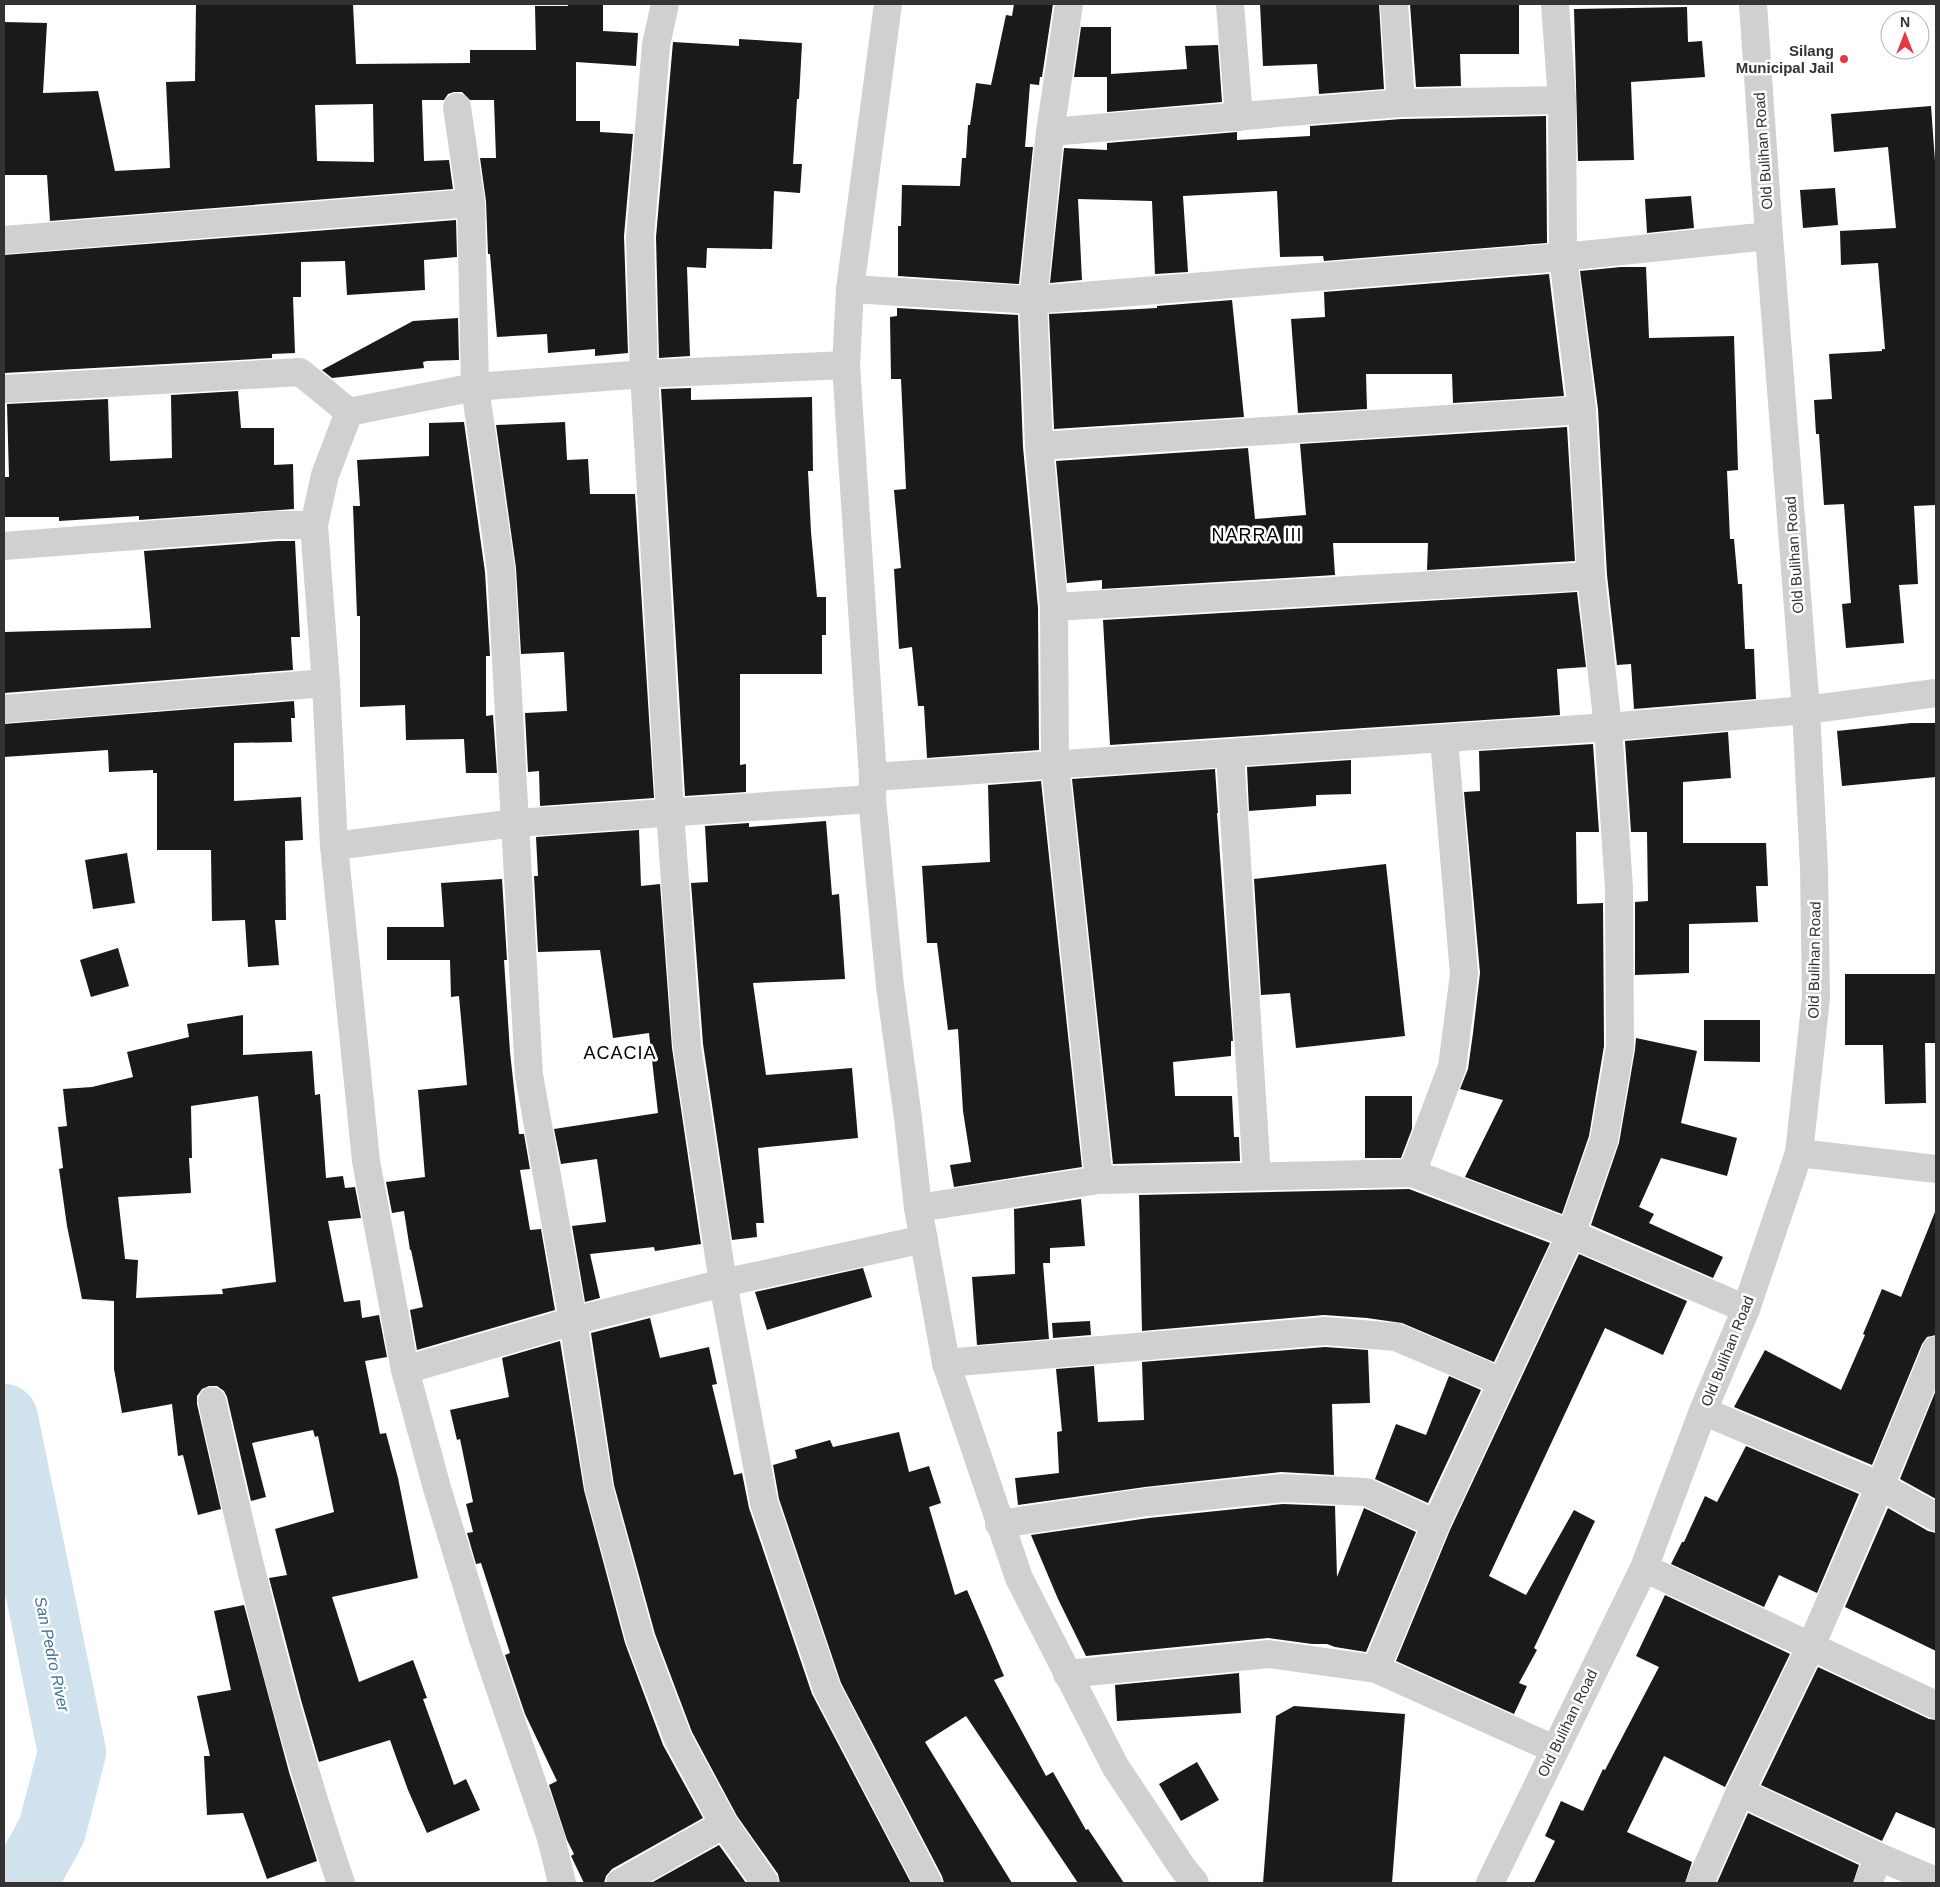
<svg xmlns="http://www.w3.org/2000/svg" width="1940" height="1887" font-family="Helvetica,sans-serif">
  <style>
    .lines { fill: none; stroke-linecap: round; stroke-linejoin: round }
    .river { stroke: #cfe2ee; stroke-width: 68 }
    .building { fill: #1a1a1a; fill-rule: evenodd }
    .minor { stroke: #d0d0d0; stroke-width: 28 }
    .poi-dot { fill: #e63946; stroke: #fff; stroke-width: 2 }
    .labels { text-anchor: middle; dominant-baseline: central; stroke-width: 5; stroke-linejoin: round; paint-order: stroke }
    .poi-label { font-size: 15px; font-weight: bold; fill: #333; stroke: #fff; text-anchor: end }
    .street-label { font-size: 15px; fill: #333; stroke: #fff }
    .water-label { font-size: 16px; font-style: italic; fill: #3f7597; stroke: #fff }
    .quarter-label { font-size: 18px; letter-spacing: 1px; fill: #000; stroke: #fff }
  </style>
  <rect width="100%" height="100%" fill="#fff"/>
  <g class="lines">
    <path class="river" d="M 4,1418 L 72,1752 L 52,1830 L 23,1883"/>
  </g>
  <g class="building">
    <path d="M 196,4 L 353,4 L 356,64 L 470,63 L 470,50 L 536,50 L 535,6 L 568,6 L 568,4 L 603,4 L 603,31 L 638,33 L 636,66 L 576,62 L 576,121 L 600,121 L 600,132 L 633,134 L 624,236 L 628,353 L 595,356 L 595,349 L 548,353 L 547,334 L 497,337 L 490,254 L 488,254 L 486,201 L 480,158 L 496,158 L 494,100 L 470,100 L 462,92 L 454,92 L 448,94 L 444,100 L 422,100 L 424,161 L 449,160 L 453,189 L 50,221 L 47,175 L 4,175 L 4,22 L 47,23 L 43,93 L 98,91 L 115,171 L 170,168 L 166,82 L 195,81 ZM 373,104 L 374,162 L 317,161 L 315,105 Z"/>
    <path d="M 1014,4 L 1053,4 L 1042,77 L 1040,77 L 1039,85 L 1030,84 L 1025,147 L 1033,147 L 1019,284 L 898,276 L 898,226 L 901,226 L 902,185 L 960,186 L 962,158 L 966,158 L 968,125 L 970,125 L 976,83 L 991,85 L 1006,15 L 1012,16 Z"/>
    <path d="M 1260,4 L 1379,4 L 1384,89 L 1319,94 L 1317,64 L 1263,66 Z"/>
    <path d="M 1410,4 L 1519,4 L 1519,54 L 1460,54 L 1461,86 L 1416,87 Z"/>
    <path d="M 1687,7 L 1688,42 L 1702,41 L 1705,77 L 1631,82 L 1634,160 L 1578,161 L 1574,9 Z"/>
    <path d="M 1081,27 L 1111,27 L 1111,74 L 1187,69 L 1185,46 L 1218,45 L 1222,102 L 1107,112 L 1107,77 L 1074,77 Z"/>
    <path d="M 739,39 L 802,43 L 799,99 L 797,99 L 793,164 L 802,164 L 800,193 L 774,191 L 772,249 L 707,248 L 706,268 L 687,267 L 690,356 L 659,358 L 656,237 L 673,42 L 739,46 Z"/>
    <path d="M 1931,106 L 1936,175 L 1936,505 L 1914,506 L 1918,584 L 1899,585 L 1904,643 L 1846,648 L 1842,604 L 1851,603 L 1844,504 L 1824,505 L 1819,434 L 1816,434 L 1814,400 L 1832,399 L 1829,354 L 1882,351 L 1882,349 L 1885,349 L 1878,263 L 1841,265 L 1840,231 L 1896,228 L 1888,147 L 1834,152 L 1831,114 Z"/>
    <path d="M 1546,116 L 1547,243 L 1324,261 L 1323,256 L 1280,257 L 1277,191 L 1183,196 L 1188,272 L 1155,274 L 1152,201 L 1078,199 L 1082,280 L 1050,283 L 1064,148 L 1107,150 L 1107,143 L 1237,132 L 1237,140 L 1310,136 L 1310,126 L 1402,119 Z"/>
    <path d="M 1835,188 L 1838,225 L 1803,228 L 1800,190 Z"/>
    <path d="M 1691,196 L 1694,228 L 1647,233 L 1645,199 Z"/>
    <path d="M 456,220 L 457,257 L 424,260 L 425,290 L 347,295 L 345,261 L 301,262 L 301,297 L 293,297 L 295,353 L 272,354 L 272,358 L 4,373 L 4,255 Z"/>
    <path d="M 1621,267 L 1646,267 L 1649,338 L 1734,336 L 1738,470 L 1727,471 L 1730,539 L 1734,539 L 1738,584 L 1742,584 L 1745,649 L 1754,649 L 1756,699 L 1634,709 L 1631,664 L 1617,665 L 1607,575 L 1598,409 L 1580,271 Z"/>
    <path d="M 1549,274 L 1564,396 L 1453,403 L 1452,374 L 1366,374 L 1367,409 L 1298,413 L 1291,319 L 1325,317 L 1324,292 Z"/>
    <path d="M 1232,300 L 1244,417 L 1054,429 L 1049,314 L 1157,308 L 1157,306 Z"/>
    <path d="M 897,308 L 1018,315 L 1023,447 L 1038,608 L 1039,750 L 927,758 L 924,706 L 918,706 L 912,647 L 899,649 L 894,569 L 901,568 L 894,490 L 906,489 L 901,379 L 891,379 L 890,317 L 897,316 Z"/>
    <path d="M 458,318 L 459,360 L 427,361 L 423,362 L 424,368 L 332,378 L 322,370 L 413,321 Z"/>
    <path d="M 691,388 L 691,400 L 812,397 L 813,471 L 808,471 L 811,532 L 817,597 L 826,597 L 826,635 L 822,635 L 822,674 L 740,674 L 740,765 L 746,764 L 746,792 L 685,796 L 661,389 Z"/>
    <path d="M 238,391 L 241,428 L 274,428 L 274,465 L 293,464 L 294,509 L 139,520 L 139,516 L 59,521 L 59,517 L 4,517 L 4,477 L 9,477 L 7,404 L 108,399 L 110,461 L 172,458 L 171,395 Z"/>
    <path d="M 464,422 L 485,572 L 490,656 L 486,656 L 486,716 L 493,715 L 497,773 L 466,773 L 464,739 L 406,740 L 405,705 L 360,707 L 360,616 L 357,616 L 353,506 L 360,506 L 357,460 L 429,456 L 429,423 Z"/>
    <path d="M 565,422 L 567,460 L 588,459 L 590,494 L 635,494 L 654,798 L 540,806 L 539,771 L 528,772 L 525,713 L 567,711 L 564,652 L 521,654 L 516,568 L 496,425 Z"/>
    <path d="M 1567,427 L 1575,561 L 1427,570 L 1428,543 L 1333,543 L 1335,575 L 1102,589 L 1102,580 L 1067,583 L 1056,461 L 1248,448 L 1255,519 L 1306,515 L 1300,444 Z"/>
    <path d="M 278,541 L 295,541 L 300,637 L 291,637 L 293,670 L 4,693 L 4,632 L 151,628 L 144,551 Z"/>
    <path d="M 1577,592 L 1586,667 L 1557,669 L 1560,715 L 1110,745 L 1103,620 Z"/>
    <path d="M 294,701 L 295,718 L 291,718 L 292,742 L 234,743 L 234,801 L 301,797 L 303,840 L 285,841 L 286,920 L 275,920 L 279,965 L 248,967 L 245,920 L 212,921 L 211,850 L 157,850 L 157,773 L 153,773 L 153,770 L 109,772 L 108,750 L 4,757 L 4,724 Z"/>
    <path d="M 1911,723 L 1936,723 L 1936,777 L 1842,786 L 1837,731 Z"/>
    <path d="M 1728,732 L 1731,778 L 1683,782 L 1683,843 L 1766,843 L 1768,886 L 1756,886 L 1758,922 L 1689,924 L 1689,973 L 1635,975 L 1635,902 L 1648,901 L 1647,832 L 1631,832 L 1625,741 Z"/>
    <path d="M 1593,744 L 1599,832 L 1576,832 L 1577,904 L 1603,903 L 1604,1046 L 1589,1136 L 1562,1214 L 1465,1177 L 1503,1100 L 1460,1089 L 1468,1069 L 1473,1033 L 1480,973 L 1464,792 L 1480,791 L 1479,751 Z"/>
    <path d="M 1351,760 L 1351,794 L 1316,795 L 1316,806 L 1249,811 L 1247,767 Z"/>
    <path d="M 1215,769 L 1218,813 L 1217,813 L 1233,1041 L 1231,1041 L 1231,1056 L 1173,1062 L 1175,1096 L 1232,1096 L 1234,1137 L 1239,1137 L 1240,1161 L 1113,1164 L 1072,779 Z"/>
    <path d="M 1041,781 L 1082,1167 L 954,1187 L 950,1165 L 971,1162 L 963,1111 L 958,1029 L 948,1030 L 937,943 L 927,943 L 922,866 L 990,862 L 988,785 Z"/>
    <path d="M 826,821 L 832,895 L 839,894 L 845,979 L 753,983 L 766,1075 L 852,1068 L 858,1138 L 758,1148 L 764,1223 L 756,1223 L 757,1237 L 732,1240 L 703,1044 L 691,883 L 708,882 L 705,826 L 749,823 L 749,827 Z"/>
    <path d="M 639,830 L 641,886 L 660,884 L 672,1048 L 701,1244 L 655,1251 L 654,1247 L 590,1254 L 600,1298 L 585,1302 L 572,1226 L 606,1222 L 597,1159 L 561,1164 L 554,1129 L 658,1113 L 649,1033 L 613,1038 L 600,950 L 538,952 L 534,876 L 538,876 L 536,837 Z"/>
    <path d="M 127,853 L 135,903 L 93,909 L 85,860 Z"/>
    <path d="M 1386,864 L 1405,1036 L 1296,1048 L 1290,993 L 1261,995 L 1254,879 Z"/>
    <path d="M 502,879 L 507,960 L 504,960 L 510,1052 L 519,1134 L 524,1134 L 530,1169 L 520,1170 L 530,1230 L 541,1229 L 555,1310 L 417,1350 L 410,1310 L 423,1307 L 411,1250 L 410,1250 L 404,1211 L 392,1213 L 386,1182 L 425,1177 L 418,1090 L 467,1085 L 459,996 L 451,997 L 450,960 L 387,960 L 387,927 L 444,927 L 441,883 Z"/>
    <path d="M 118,948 L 129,986 L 91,997 L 80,960 Z"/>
    <path d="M 1845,974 L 1936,974 L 1936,1043 L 1925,1043 L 1926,1103 L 1885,1104 L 1883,1045 L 1845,1045 Z"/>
    <path d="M 243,1015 L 243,1055 L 312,1051 L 315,1095 L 320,1094 L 326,1178 L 343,1176 L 345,1188 L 355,1187 L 361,1218 L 328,1221 L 344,1302 L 360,1300 L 362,1318 L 379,1315 L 387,1357 L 365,1361 L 380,1434 L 386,1433 L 398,1478 L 418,1578 L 332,1597 L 359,1682 L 413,1660 L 427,1698 L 423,1699 L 454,1785 L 466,1779 L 480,1810 L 427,1833 L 408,1790 L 390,1740 L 319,1762 L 301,1700 L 269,1578 L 287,1575 L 275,1529 L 334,1512 L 318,1436 L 315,1437 L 313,1430 L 252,1443 L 266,1497 L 251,1501 L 227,1397 L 224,1391 L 217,1386 L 209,1386 L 202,1389 L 197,1396 L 197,1404 L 221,1509 L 198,1515 L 183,1455 L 178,1456 L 172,1404 L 122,1413 L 114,1369 L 114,1301 L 82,1299 L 67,1226 L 59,1169 L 63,1168 L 58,1127 L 67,1126 L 63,1089 L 92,1087 L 133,1077 L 127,1052 L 189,1037 L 187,1024 ZM 258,1096 L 276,1282 L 222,1289 L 223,1294 L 136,1298 L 138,1260 L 125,1259 L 118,1197 L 191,1193 L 189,1158 L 192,1158 L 191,1106 Z"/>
    <path d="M 1704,1020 L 1760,1020 L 1760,1062 L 1704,1061 Z"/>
    <path d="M 1636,1038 L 1697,1051 L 1681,1123 L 1737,1138 L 1727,1176 L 1661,1158 L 1639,1207 L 1654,1214 L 1649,1223 L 1723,1257 L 1713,1278 L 1591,1225 L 1619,1143 L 1635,1050 Z"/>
    <path d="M 1365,1096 L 1412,1096 L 1412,1129 L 1401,1158 L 1365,1158 Z"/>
    <path d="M 1409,1189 L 1550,1243 L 1494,1362 L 1402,1323 L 1367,1318 L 1324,1315 L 1142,1331 L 1139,1195 Z"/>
    <path d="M 1081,1199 L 1085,1246 L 1050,1248 L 1050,1263 L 1043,1263 L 1049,1339 L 977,1345 L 972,1277 L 1015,1274 L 1014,1209 Z"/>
    <path d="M 1935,1212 L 1936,1335 L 1927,1337 L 1922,1344 L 1872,1465 L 1734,1407 L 1765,1350 L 1841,1390 L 1865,1335 L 1863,1334 L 1882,1289 L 1901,1297 Z"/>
    <path d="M 1579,1254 L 1687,1301 L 1663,1355 L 1605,1328 L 1489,1576 L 1526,1595 L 1574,1510 L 1595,1521 L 1534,1648 L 1537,1650 L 1519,1683 L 1527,1686 L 1514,1714 L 1396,1661 L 1450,1530 Z"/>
    <path d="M 863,1268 L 872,1297 L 767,1330 L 755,1292 Z"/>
    <path d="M 650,1318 L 660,1358 L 709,1347 L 717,1384 L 712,1385 L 734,1475 L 742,1473 L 749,1508 L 812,1694 L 911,1883 L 780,1883 L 778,1874 L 737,1816 L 692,1732 L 655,1634 L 614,1485 L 591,1333 Z"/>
    <path d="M 1090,1321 L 1091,1335 L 1053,1338 L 1052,1323 Z"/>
    <path d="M 560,1341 L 584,1490 L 625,1643 L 663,1745 L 703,1818 L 612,1869 L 606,1876 L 604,1883 L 584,1883 L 572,1858 L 571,1856 L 574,1854 L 567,1840 L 549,1785 L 557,1781 L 525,1714 L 505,1655 L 510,1653 L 481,1563 L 476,1564 L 467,1533 L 473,1532 L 466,1504 L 473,1502 L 460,1439 L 457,1440 L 450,1410 L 509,1397 L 502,1358 Z"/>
    <path d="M 1325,1347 L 1368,1350 L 1370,1403 L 1332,1404 L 1334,1475 L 1281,1472 L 1145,1487 L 1018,1505 L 1015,1478 L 1059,1473 L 1057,1432 L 1062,1431 L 1056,1369 L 1094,1366 L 1098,1422 L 1144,1420 L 1142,1362 Z"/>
    <path d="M 1449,1376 L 1481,1390 L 1428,1503 L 1375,1479 L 1396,1424 L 1426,1435 Z"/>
    <path d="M 1936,1390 L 1936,1499 L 1900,1479 Z"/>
    <path d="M 899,1432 L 909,1472 L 929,1466 L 941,1503 L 929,1507 L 955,1595 L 967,1590 L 1004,1676 L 994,1680 L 1046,1776 L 1053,1772 L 1086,1830 L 1088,1829 L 1124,1883 L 1078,1883 L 966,1716 L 925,1742 L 1012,1883 L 944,1883 L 942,1876 L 841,1683 L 779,1499 L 773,1465 L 797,1458 L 795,1450 L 830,1440 L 833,1447 Z"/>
    <path d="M 1746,1446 L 1859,1494 L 1817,1593 L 1779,1575 L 1764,1607 L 1671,1564 L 1682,1542 L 1684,1542 L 1705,1496 L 1717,1502 Z"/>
    <path d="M 1283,1504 L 1335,1506 L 1337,1577 L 1364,1508 L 1416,1532 L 1366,1652 L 1335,1647 L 1327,1644 L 1312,1644 L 1268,1638 L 1086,1656 L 1058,1599 L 1031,1535 L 1149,1518 Z"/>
    <path d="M 1888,1508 L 1928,1531 L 1936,1533 L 1936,1651 L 1845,1607 Z"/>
    <path d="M 1665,1595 L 1790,1654 L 1725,1787 L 1664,1756 L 1627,1832 L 1692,1862 L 1685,1883 L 1534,1883 L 1555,1841 L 1545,1836 L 1561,1801 L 1583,1811 L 1603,1769 L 1605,1770 L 1659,1667 L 1636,1656 Z"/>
    <path d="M 244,1605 L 289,1772 L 317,1861 L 267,1879 L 243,1813 L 207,1815 L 204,1756 L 210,1756 L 197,1696 L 231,1690 L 214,1611 Z"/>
    <path d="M 1818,1667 L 1929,1719 L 1936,1720 L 1936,1829 L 1896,1812 L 1882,1841 L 1761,1785 Z"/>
    <path d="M 1239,1673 L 1241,1713 L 1117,1721 L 1115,1685 Z"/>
    <path d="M 1294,1706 L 1405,1714 L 1392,1883 L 1263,1883 L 1276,1716 Z"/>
    <path d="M 1197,1762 L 1219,1800 L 1181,1821 L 1159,1784 Z"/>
    <path d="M 1748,1813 L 1859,1865 L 1853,1883 L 1717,1883 Z"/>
    <path d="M 719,1845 L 746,1883 L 651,1883 Z"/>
  </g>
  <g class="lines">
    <g class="minor">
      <path d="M 665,4 L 656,45 L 640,237 L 644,374 L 670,812 L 687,1046 L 723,1283 L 764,1503 L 827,1689 L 928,1883"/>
      <path d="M 1069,4 L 1050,132 L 1033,300 L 1039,446 L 1054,607 L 1055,765 L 1099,1180"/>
      <path d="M 1230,4 L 1239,117"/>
      <path d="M 1394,4 L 1401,103"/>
      <path d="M 457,107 L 471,203 L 475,387 L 501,570 L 529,1075 L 573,1321 L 599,1488 L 640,1639 L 678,1739 L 724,1824 L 765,1883"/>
      <path d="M 1050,132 L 1401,103 L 1562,100"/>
      <path d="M 4,240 L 471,203"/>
      <path d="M 850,289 L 1033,300 L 1563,257 L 1769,236"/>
      <path d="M 846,365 L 850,289 L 888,4"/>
      <path d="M 4,389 L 300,372 L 349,412"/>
      <path d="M 1039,446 L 1582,410"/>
      <path d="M 4,546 L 277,525 L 314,525"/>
      <path d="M 1054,607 L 1591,576"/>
      <path d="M 4,709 L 326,683"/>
      <path d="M 1230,753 L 1257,1176"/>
      <path d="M 873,777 L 1608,727 L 1806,710 L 1936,693"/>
      <path d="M 334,846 L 515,823 L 872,799"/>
      <path d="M 1799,1153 L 1936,1169"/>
      <path d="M 1412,1173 L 1452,1067 L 1464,974 L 1444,739"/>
      <path d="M 918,1208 L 1099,1180 L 1412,1173 L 1571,1234 L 1746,1309"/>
      <path d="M 946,1363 L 1325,1331 L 1396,1337 L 1502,1382"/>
      <path d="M 405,1370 L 573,1321 L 723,1283 L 924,1239"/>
      <path d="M 212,1401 C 248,1563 287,1726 341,1883"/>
      <path d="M 1703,1411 L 1880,1486 L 1936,1517"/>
      <path d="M 999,1524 L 1147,1502 L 1283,1488 L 1366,1492 L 1436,1524"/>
      <path d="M 1644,1568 L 1936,1705"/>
      <path d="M 1376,1669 L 1436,1524 L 1571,1234 L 1604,1140 L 1620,1047 L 1619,888 L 1608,727 L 1591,576 L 1582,410 L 1563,257 L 1562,100 L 1555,4"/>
      <path d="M 1067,1674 L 1269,1654 L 1376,1669 L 1554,1749"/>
      <path d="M 1740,1792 L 1879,1857 L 1936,1881"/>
      <path d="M 562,1883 L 551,1838 L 483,1639 L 437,1488 L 405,1370 L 366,1161 L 334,846 L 326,683 L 314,525 L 325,475 L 349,412 L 475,387 L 644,374 L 846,365 L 873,777 L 872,799 L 890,986 L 908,1118 L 918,1208 L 946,1363 L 1019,1578 L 1115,1766 L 1182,1867 L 1195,1883"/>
      <path d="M 620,1883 L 724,1824"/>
      <path d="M 1490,1883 L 1644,1568 L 1703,1411 L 1746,1309 L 1799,1153 L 1816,998 L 1814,868 L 1806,710 L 1769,236 L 1753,4"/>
      <path d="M 1700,1883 L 1740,1792 L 1811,1646 L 1880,1486 L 1936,1350"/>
      <path d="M 1868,1883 L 1879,1857"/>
    </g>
  </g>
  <circle class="poi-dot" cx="1844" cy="59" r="5"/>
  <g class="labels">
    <g class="poi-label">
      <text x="1834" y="50">Silang<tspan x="1834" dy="17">Municipal Jail</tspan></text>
    </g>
    <g class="street-label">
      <text transform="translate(1763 151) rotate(-94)">Old Bulihan Road</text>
      <text transform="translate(1794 555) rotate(-94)">Old Bulihan Road</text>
      <text transform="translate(1814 960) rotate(-89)">Old Bulihan Road</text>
      <text transform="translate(1727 1351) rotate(-68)">Old Bulihan Road</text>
      <text transform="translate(1567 1723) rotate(-64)">Old Bulihan Road</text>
    </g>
    <g class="water-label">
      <text transform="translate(52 1654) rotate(78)">San Pedro River</text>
    </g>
    <g class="quarter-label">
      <text x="1257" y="535">NARRA III</text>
      <text x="620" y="1053">ACACIA</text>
    </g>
  </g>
  <rect width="1940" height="1887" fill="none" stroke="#333333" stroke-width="10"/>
  <g transform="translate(1905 35)"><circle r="24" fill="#ffffff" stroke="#adadad"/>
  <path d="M0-4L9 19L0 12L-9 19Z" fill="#e63946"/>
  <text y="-8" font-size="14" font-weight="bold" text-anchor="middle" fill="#333333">N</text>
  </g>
</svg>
